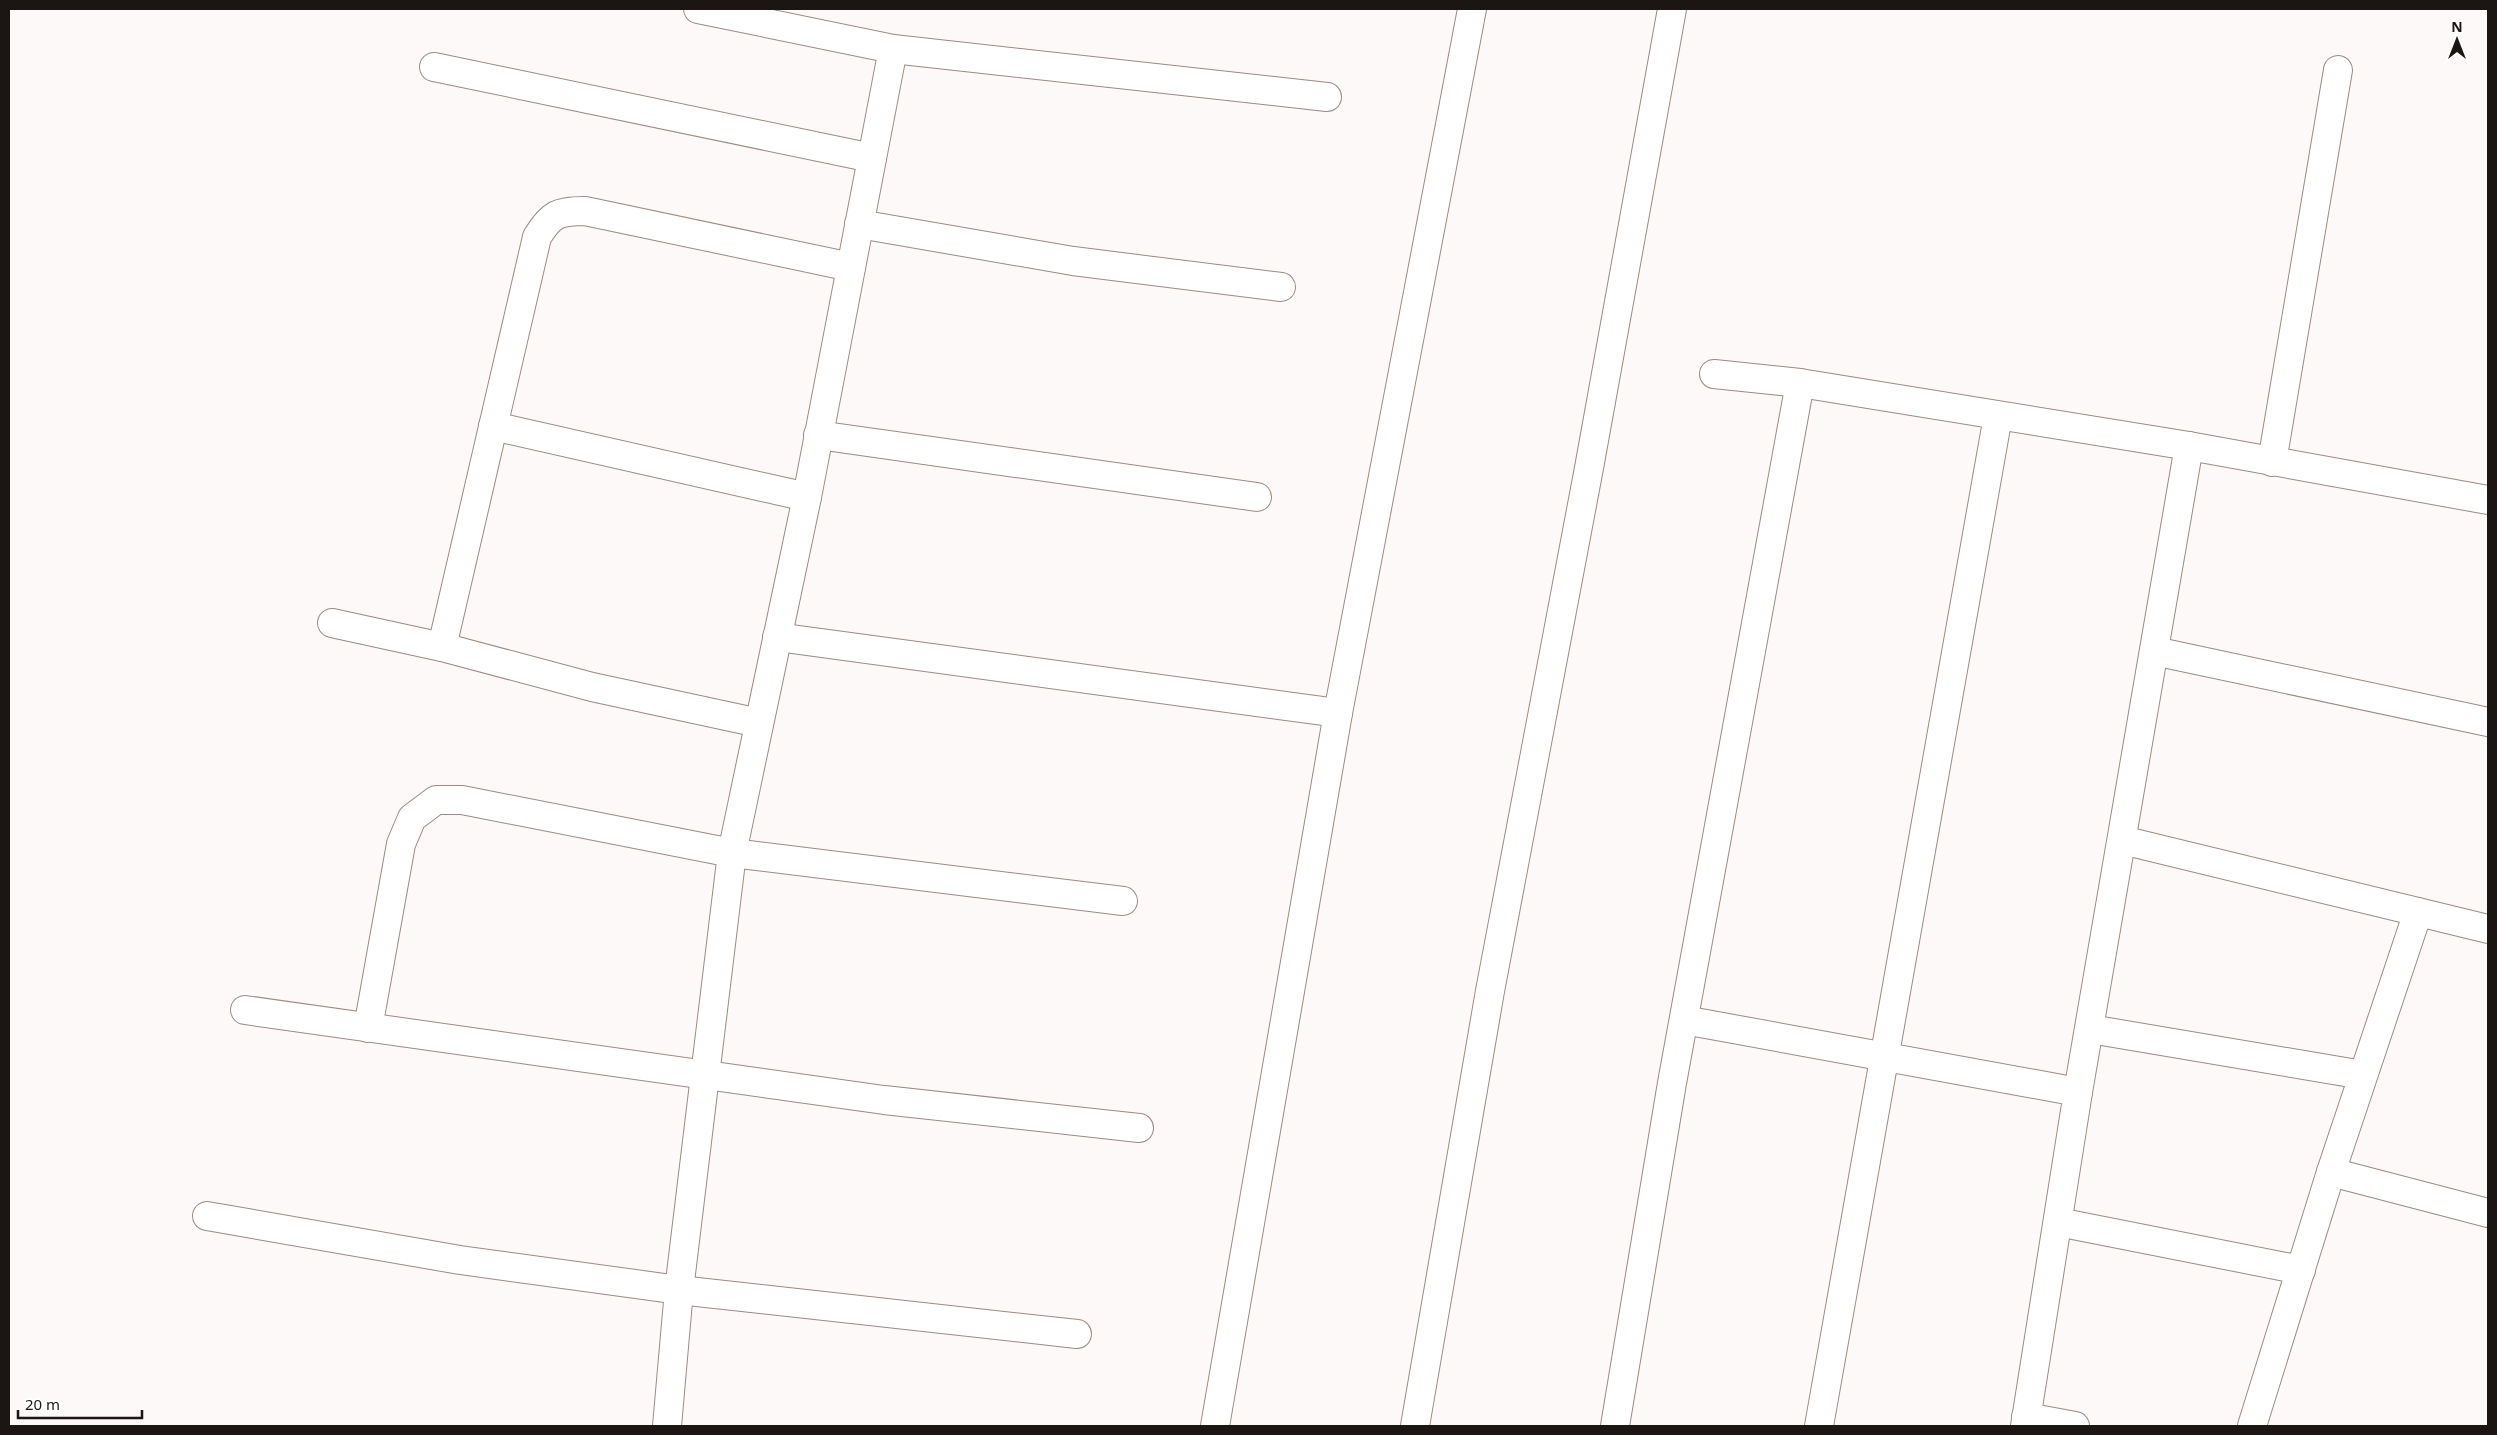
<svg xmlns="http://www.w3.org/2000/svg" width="2497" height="1435" font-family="'Noto Sans',sans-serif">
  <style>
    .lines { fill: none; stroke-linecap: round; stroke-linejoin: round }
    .minor-casing { stroke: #998b83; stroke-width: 30 }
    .minor { stroke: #fff; stroke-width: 28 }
  </style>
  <rect width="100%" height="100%" fill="#fdf9f8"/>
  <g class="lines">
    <g class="minor-casing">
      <g id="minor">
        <path d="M 698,9 L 893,49 L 1327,97"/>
        <path d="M 434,67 L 872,158"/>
        <path d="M 859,224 L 1073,261 L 1281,287"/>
        <path d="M 1714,374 L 1800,383 L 2189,446 L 2488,500"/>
        <path d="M 493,426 L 807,497"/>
        <path d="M 818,435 L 1257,497"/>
        <path d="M 2272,462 L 2338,70"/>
        <path d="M 332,623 L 442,647 L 592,687 L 759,723"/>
        <path d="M 777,637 L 1338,713"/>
        <path d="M 442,647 L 537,237 C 551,214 558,211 585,211 L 851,267"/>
        <path d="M 2154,651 L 2488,722"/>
        <path d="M 2122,840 L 2488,929"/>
        <path d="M 245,1010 L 884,1100 L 1139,1128"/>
        <path d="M 1684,1020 L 2078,1092"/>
        <path d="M 368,1028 L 401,844 L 412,818 L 436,800 L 462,800 L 732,853 L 1123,901"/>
        <path d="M 2090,1029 L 2363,1075"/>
        <path d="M 2331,1172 L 2488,1213"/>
        <path d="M 207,1216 L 460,1260 L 679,1290 L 1077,1334"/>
        <path d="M 2058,1222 L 2301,1270"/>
        <path d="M 2026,1417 L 2075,1426"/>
        <path d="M 667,1426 L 679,1290 L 732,853 L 807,497 L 893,49"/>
        <path d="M 1215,1426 L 1338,713 L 1472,9"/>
        <path d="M 1415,1426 L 1490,991 L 1589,468 L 1672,9"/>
        <path d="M 1615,1426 L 1672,1083 L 1800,383"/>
        <path d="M 1819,1426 L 1998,416"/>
        <path d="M 2025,1426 L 2078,1092 L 2189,446"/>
        <path d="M 2252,1426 L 2331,1172 L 2418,912"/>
      </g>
    </g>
    <use href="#minor" class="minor"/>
  </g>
  <rect width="2497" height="1435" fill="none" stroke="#1b1613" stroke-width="20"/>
  <g transform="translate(2457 40)" stroke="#ffffff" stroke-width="4" paint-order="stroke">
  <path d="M0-4L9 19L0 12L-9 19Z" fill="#1b1613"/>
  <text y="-8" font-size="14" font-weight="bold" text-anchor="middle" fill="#1b1613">N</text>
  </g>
  <path d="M18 1410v8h124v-8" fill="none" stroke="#1b1613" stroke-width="2.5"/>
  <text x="25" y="1410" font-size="15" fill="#1b1613" stroke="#ffffff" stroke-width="4" paint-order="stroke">20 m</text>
</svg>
